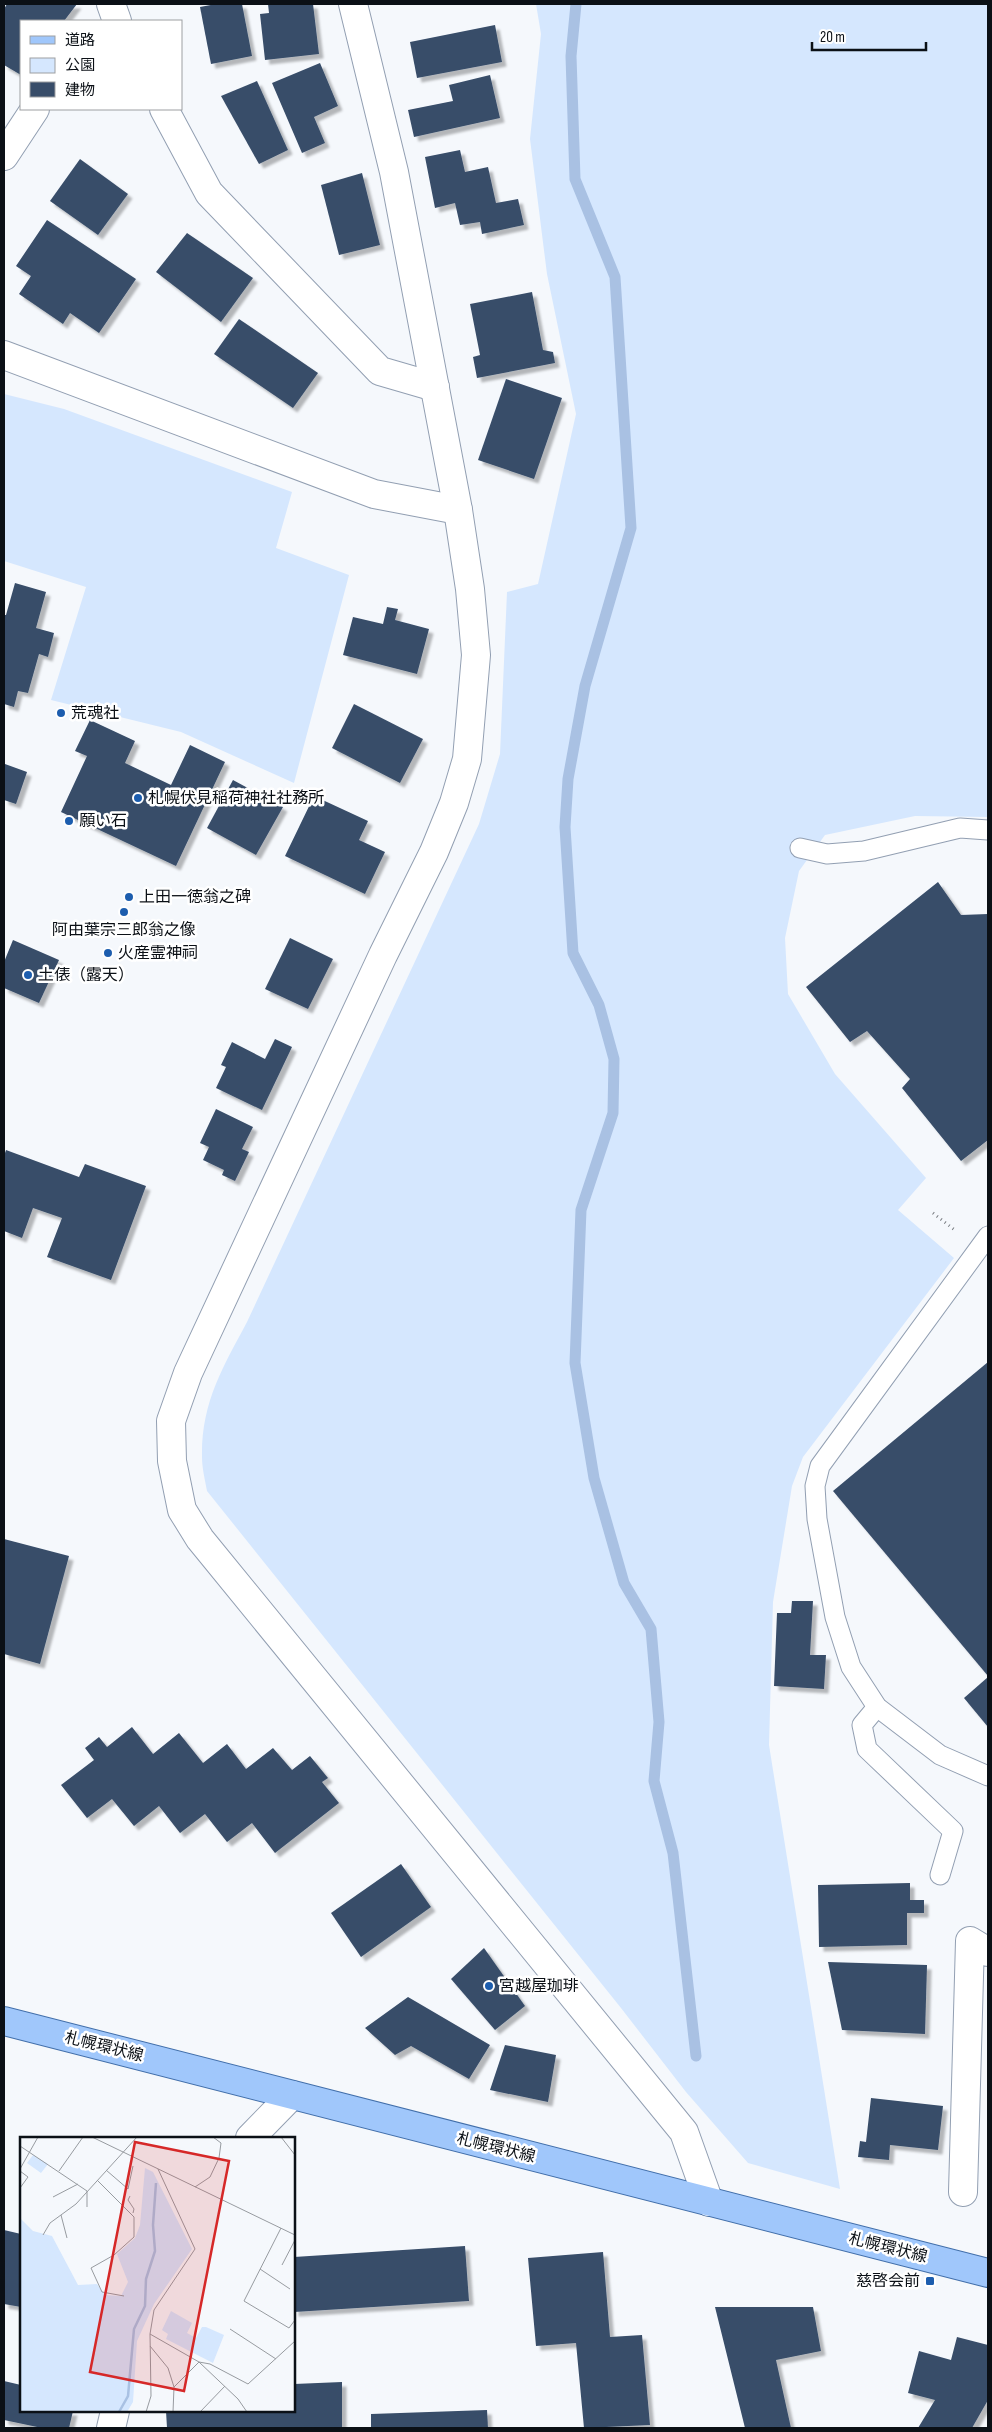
<svg xmlns="http://www.w3.org/2000/svg" width="992" height="2432" font-family="'Sofia Sans Condensed','Noto Sans JP',sans-serif">
  <style>
    .green { fill: #d5e7fe }
    .lines { fill: none; stroke-linecap: round; stroke-linejoin: round }
    .stream { stroke: #a9c1e3; stroke-width: 11 }
    .building { fill: #384d69; filter: url(#shadow) }
    .service-casing { stroke: #929fb2; stroke-width: 21 }
    .minor-casing { stroke: #929fb2; stroke-width: 30 }
    .primary-casing { stroke: #426faa; stroke-width: 30 }
    .path { stroke: #797d82; stroke-width: 3; stroke-dasharray: 1 4; stroke-linecap: butt }
    .service { stroke: #fff; stroke-width: 19 }
    .minor { stroke: #fff; stroke-width: 28 }
    .primary { stroke: #a0c7fb; stroke-width: 28 }
    .poi-dot { fill: #1c5dae; stroke: #fff; stroke-width: 2 }
    .labels { text-anchor: middle; dominant-baseline: central; stroke-width: 5; stroke-linejoin: round; paint-order: stroke }
    .poi-label { font-size: 16px; fill: #0b1016; stroke: #fff; text-anchor: start }
    .street-label { font-size: 16px; fill: #0b1016; stroke: #fff }
    .inset-river { fill: none; stroke: #a9c1e3; stroke-width: 2.5 }
    .inset-road { fill: none; stroke: #979ba0; stroke-width: 1 }
    .view { fill: #d62828; fill-opacity: 0.15; stroke: #d62828; stroke-width: 2.5 }
    .inset-edge { fill: none; stroke: #0b1016; stroke-width: 2.5 }
  </style>
  <defs>
    <filter id="shadow"><feDropShadow dx="4.5" dy="4.5" stdDeviation="1" flood-color="#0004"/></filter>
  </defs>
  <rect width="100%" height="100%" fill="#f5f8fc"/>
  <g class="green">
    <path d="M 536,4 L 988,4 L 988,817 L 915,816 L 825,835 L 799,871 L 785,938 L 788,994 L 835,1074 L 926,1178 L 898,1210 L 954,1258 L 803,1457 L 792,1486 L 773,1602 L 769,1745 L 840,2189 L 748,2163 L 686,2092 L 621,2008 L 207,1491 C 205,1480 202,1468 202,1457 C 201,1403 223,1367 247,1322 L 479,824 L 500,754 L 507,592 L 538,584 L 576,414 L 547,274 L 530,139 L 541,34 Z"/>
    <path d="M 4,394 L 64,409 L 292,492 L 276,548 L 349,575 L 294,783 L 181,732 L 51,700 L 86,587 L 4,561 Z"/>
  </g>
  <g class="lines">
    <path class="stream" d="M 576,4 L 571,56 L 575,179 L 615,277 L 631,528 L 585,686 L 568,779 L 565,827 L 573,953 L 599,1005 L 614,1059 L 613,1113 L 581,1210 L 575,1363 L 594,1478 L 624,1583 L 651,1629 L 659,1722 L 654,1781 L 673,1853 L 696,2056"/>
  </g>
  <g class="building">
    <path d="M 7,4 L 77,4 L 64,21 L 21,21 L 21,75 L 4,65 L 4,9 Z"/>
    <path d="M 216,4 L 242,4 L 252,56 L 211,64 L 200,7 Z"/>
    <path d="M 268,4 L 313,4 L 319,54 L 265,60 L 260,14 L 269,13 Z"/>
    <path d="M 495,25 L 502,62 L 417,78 L 410,42 Z"/>
    <path d="M 320,63 L 338,106 L 314,117 L 325,143 L 302,153 L 272,83 Z"/>
    <path d="M 490,75 L 500,118 L 414,137 L 408,110 L 453,101 L 449,85 Z"/>
    <path d="M 257,81 L 288,150 L 259,164 L 221,96 Z"/>
    <path d="M 460,150 L 465,172 L 488,167 L 496,203 L 518,199 L 524,225 L 482,234 L 480,222 L 460,225 L 455,203 L 435,208 L 425,157 Z"/>
    <path d="M 80,159 L 128,194 L 98,235 L 50,201 Z"/>
    <path d="M 362,173 L 380,245 L 339,255 L 321,185 Z"/>
    <path d="M 47,220 L 136,279 L 99,333 L 70,313 L 63,324 L 19,294 L 31,276 L 16,266 Z"/>
    <path d="M 187,233 L 253,278 L 221,322 L 156,272 Z"/>
    <path d="M 532,292 L 543,350 L 553,352 L 555,363 L 477,378 L 473,357 L 480,355 L 470,304 Z"/>
    <path d="M 239,319 L 318,373 L 293,408 L 214,354 Z"/>
    <path d="M 506,379 L 562,398 L 534,479 L 478,460 Z"/>
    <path d="M 15,583 L 46,592 L 36,628 L 54,633 L 48,657 L 39,654 L 28,693 L 18,691 L 14,707 L 4,704 L 4,615 L 6,615 Z"/>
    <path d="M 387,607 L 398,609 L 395,620 L 429,629 L 417,674 L 343,655 L 353,617 L 383,624 Z"/>
    <path d="M 354,704 L 423,739 L 400,783 L 332,748 Z"/>
    <path d="M 90,720 L 135,741 L 125,763 L 171,785 L 190,745 L 225,762 L 176,866 L 61,812 L 87,756 L 75,751 Z"/>
    <path d="M 5,764 L 27,772 L 16,804 L 4,800 Z"/>
    <path d="M 233,780 L 283,807 L 256,855 L 207,828 Z"/>
    <path d="M 314,796 L 368,821 L 359,840 L 385,852 L 365,894 L 285,856 Z"/>
    <path d="M 938,882 L 961,915 L 988,914 L 988,1140 L 961,1161 L 902,1088 L 910,1079 L 867,1031 L 850,1042 L 806,987 Z"/>
    <path d="M 290,938 L 333,959 L 308,1009 L 265,989 Z"/>
    <path d="M 13,940 L 59,960 L 39,1003 L 4,988 L 4,962 Z"/>
    <path d="M 275,1039 L 292,1047 L 262,1110 L 216,1088 L 226,1067 L 221,1065 L 232,1042 L 265,1059 Z"/>
    <path d="M 216,1109 L 253,1127 L 242,1149 L 249,1152 L 235,1181 L 222,1175 L 224,1170 L 203,1160 L 209,1147 L 200,1143 Z"/>
    <path d="M 6,1150 L 79,1177 L 85,1164 L 146,1186 L 111,1280 L 47,1257 L 62,1218 L 33,1208 L 22,1238 L 4,1231 L 4,1156 Z"/>
    <path d="M 988,1362 L 988,1676 L 833,1491 Z"/>
    <path d="M 4,1539 L 69,1556 L 40,1664 L 4,1654 Z"/>
    <path d="M 792,1601 L 813,1601 L 810,1655 L 826,1655 L 824,1689 L 774,1686 L 777,1613 L 791,1613 Z"/>
    <path d="M 988,1677 L 988,1727 L 964,1698 Z"/>
    <path d="M 132,1727 L 153,1754 L 179,1733 L 203,1763 L 227,1744 L 246,1769 L 273,1748 L 292,1770 L 310,1756 L 328,1778 L 322,1782 L 339,1803 L 275,1853 L 252,1823 L 227,1842 L 205,1814 L 180,1833 L 159,1806 L 134,1826 L 112,1799 L 87,1818 L 61,1785 L 94,1760 L 85,1748 L 99,1737 L 107,1747 Z"/>
    <path d="M 401,1864 L 431,1907 L 361,1957 L 331,1913 Z"/>
    <path d="M 910,1883 L 910,1900 L 924,1900 L 924,1913 L 907,1913 L 907,1945 L 819,1947 L 818,1885 Z"/>
    <path d="M 484,1948 L 525,2006 L 495,2030 L 451,1979 Z"/>
    <path d="M 828,1962 L 927,1965 L 925,2034 L 842,2030 Z"/>
    <path d="M 408,1997 L 490,2045 L 469,2079 L 411,2046 L 395,2055 L 365,2028 Z"/>
    <path d="M 505,2045 L 556,2055 L 548,2102 L 490,2090 Z"/>
    <path d="M 871,2098 L 943,2106 L 938,2150 L 890,2145 L 889,2160 L 858,2157 L 860,2141 L 866,2142 Z"/>
    <path d="M 4,2230 L 21,2234 L 21,2307 L 4,2304 Z"/>
    <path d="M 465,2246 L 469,2301 L 294,2312 L 294,2257 Z"/>
    <path d="M 603,2252 L 610,2337 L 642,2335 L 650,2425 L 584,2428 L 576,2343 L 536,2346 L 528,2258 Z"/>
    <path d="M 715,2307 L 813,2307 L 821,2351 L 776,2360 L 791,2428 L 745,2428 Z"/>
    <path d="M 957,2337 L 988,2345 L 988,2400 L 972,2428 L 918,2428 L 935,2400 L 908,2393 L 919,2351 L 951,2360 Z"/>
    <path d="M 4,2381 L 21,2385 L 21,2411 L 73,2411 L 69,2428 L 42,2428 L 4,2420 Z"/>
    <path d="M 342,2382 L 342,2428 L 167,2428 L 166,2411 L 294,2411 L 294,2384 Z"/>
    <path d="M 487,2410 L 488,2428 L 371,2428 L 371,2414 Z"/>
  </g>
  <g class="lines">
    <g class="service-casing">
      <g id="service">
        <path d="M 800,848 L 827,854 L 864,851 L 960,828 L 988,830"/>
        <path d="M 988,1236 L 820,1466 L 815,1486 L 817,1519 L 835,1617 L 851,1667 L 877,1707 L 940,1755 L 988,1776"/>
        <path d="M 877,1707 L 862,1725 L 867,1749 L 953,1831 L 940,1875"/>
      </g>
    </g>
    <g class="minor-casing">
      <g id="minor">
        <path d="M 111,4 L 117,21"/>
        <path d="M 353,4 L 394,172 L 458,510 L 470,589 L 476,655 L 467,759 L 454,803 L 434,852 L 383,955 L 188,1373 L 171,1421 L 172,1461 L 182,1510 L 200,1539 L 684,2132 L 709,2202"/>
        <path d="M 164,109 L 209,193 L 380,371 L 435,387"/>
        <path d="M 4,156 L 35,109"/>
        <path d="M 4,355 L 374,494 L 458,510"/>
        <path d="M 250,2138 L 292,2095"/>
        <path d="M 963,2192 L 970,1941 L 988,1952"/>
        <path d="M 111,2428 L 115,2411"/>
      </g>
    </g>
    <g class="primary-casing">
      <path id="primary" d="M 4,2021 L 988,2273"/>
    </g>
    <path class="path" d="M 933,1213 L 956,1231"/>
    <use href="#service" class="service"/>
    <use href="#minor" class="minor"/>
    <use href="#primary" class="primary"/>
  </g>
  <g class="poi-dot">
    <circle cx="61" cy="713" r="5"/>
    <circle cx="138" cy="798" r="5"/>
    <circle cx="69" cy="821" r="5"/>
    <circle cx="129" cy="897" r="5"/>
    <circle cx="124" cy="912" r="5"/>
    <circle cx="108" cy="953" r="5"/>
    <circle cx="28" cy="975" r="5"/>
    <circle cx="489" cy="1986" r="5"/>
    <rect x="925" y="2276" width="10" height="10" rx="2.5"/>
  </g>
  <g class="labels">
    <g class="poi-label">
      <text x="71" y="713">荒魂社</text>
      <text x="148" y="798">札幌伏見稲荷神社社務所</text>
      <text x="79" y="821">願い石</text>
      <text x="139" y="897">上田一徳翁之碑</text>
      <text x="124" y="930" text-anchor="middle">阿由葉宗三郎翁之像</text>
      <text x="118" y="953">火産霊神祠</text>
      <text x="38" y="975">土俵（露天）</text>
      <text x="499" y="1986">宮越屋珈琲</text>
      <text x="920" y="2281" text-anchor="end">慈啓会前</text>
    </g>
    <g class="street-label">
      <text transform="translate(104 2047) rotate(14)">札幌環状線</text>
      <text transform="translate(496 2148) rotate(14)">札幌環状線</text>
      <text transform="translate(888 2248) rotate(14)">札幌環状線</text>
    </g>
  </g>
  <g transform="translate(20 2137)">
    <rect width="275" height="275" fill="#f5f8fc"/>
    <path d="M 13,18 L 28,27 L 21,36 L 7,26 ZM 125,31 L 133,35 L 172,112 L 134,167 L 117,204 L 113,265 L 107,275 L 0,275 L 0,81 L 13,94 L 32,99 L 58,148 L 77,147 L 85,158 L 101,159 L 108,145 L 97,117 L 115,101 L 120,88 ZM 151,174 L 172,186 L 167,196 L 176,201 L 182,190 L 186,190 L 204,198 L 193,226 L 146,202 L 148,197 L 142,193 Z" fill="#d5e7fe"/>
    <path class="inset-river" d="M 99,275 L 108,259 L 114,192 L 125,169 L 126,142 L 135,114 L 133,88 L 136,46"/>
    <path class="inset-road" d="M 72,0 L 275,98M 261,0 L 275,18M 0,9 L 67,54M 0,32 L 18,0M 86,33 L 108,52 L 113,29M 0,34 L 8,40 L 0,51M 39,34 L 63,0M 77,43 L 114,80 L 114,100 L 94,118 L 71,131 L 82,155 L 104,159M 175,50 L 190,40 L 199,21 L 201,6 L 193,0M 67,54 L 67,70M 110,59 L 108,63 L 114,72 L 113,76M 33,60 L 58,47M 41,78 L 47,101M 261,91 L 224,164 L 269,191 L 275,183M 23,98 L 30,86 L 56,67 L 117,0M 262,128 L 275,103M 240,132 L 270,152M 210,192 L 256,222M 130,197 L 179,225 L 218,262 L 227,275M 130,209 L 148,231 L 154,250 L 153,275M 154,250 L 179,225 L 190,227 L 228,247 L 275,204M 126,275 L 131,259 L 130,197 L 134,173 L 175,112 L 138,32M 180,275 L 205,249"/>
    <path class="view" d="M 115,5 L 209,24 L 164,254 L 70,235 Z"/>
    <rect width="275" height="275" class="inset-edge"/>
  </g>
  <rect width="992" height="2432" fill="none" stroke="#0b1016" stroke-width="10"/>
  <rect x="20" y="20" width="162" height="90" fill="#ffffff" stroke="#9d9fa2"/>
  <rect x="30" y="36" width="25" height="8" fill="#a0c7fb" stroke="#9d9fa2"/>
  <text x="65" y="45" font-size="15" fill="#0b1016">道路</text>
  <rect x="30" y="58" width="25" height="15" fill="#d5e7fe" stroke="#9d9fa2"/>
  <text x="65" y="70" font-size="15" fill="#0b1016">公園</text>
  <rect x="30" y="82" width="25" height="15" fill="#384d69" stroke="#9d9fa2"/>
  <text x="65" y="95" font-size="15" fill="#0b1016">建物</text>
  <path d="M812 42v8h114v-8" fill="none" stroke="#0b1016" stroke-width="2.5"/>
  <text x="820" y="42" font-size="15" fill="#0b1016" stroke="#ffffff" stroke-width="4" paint-order="stroke">20 m</text>
</svg>
